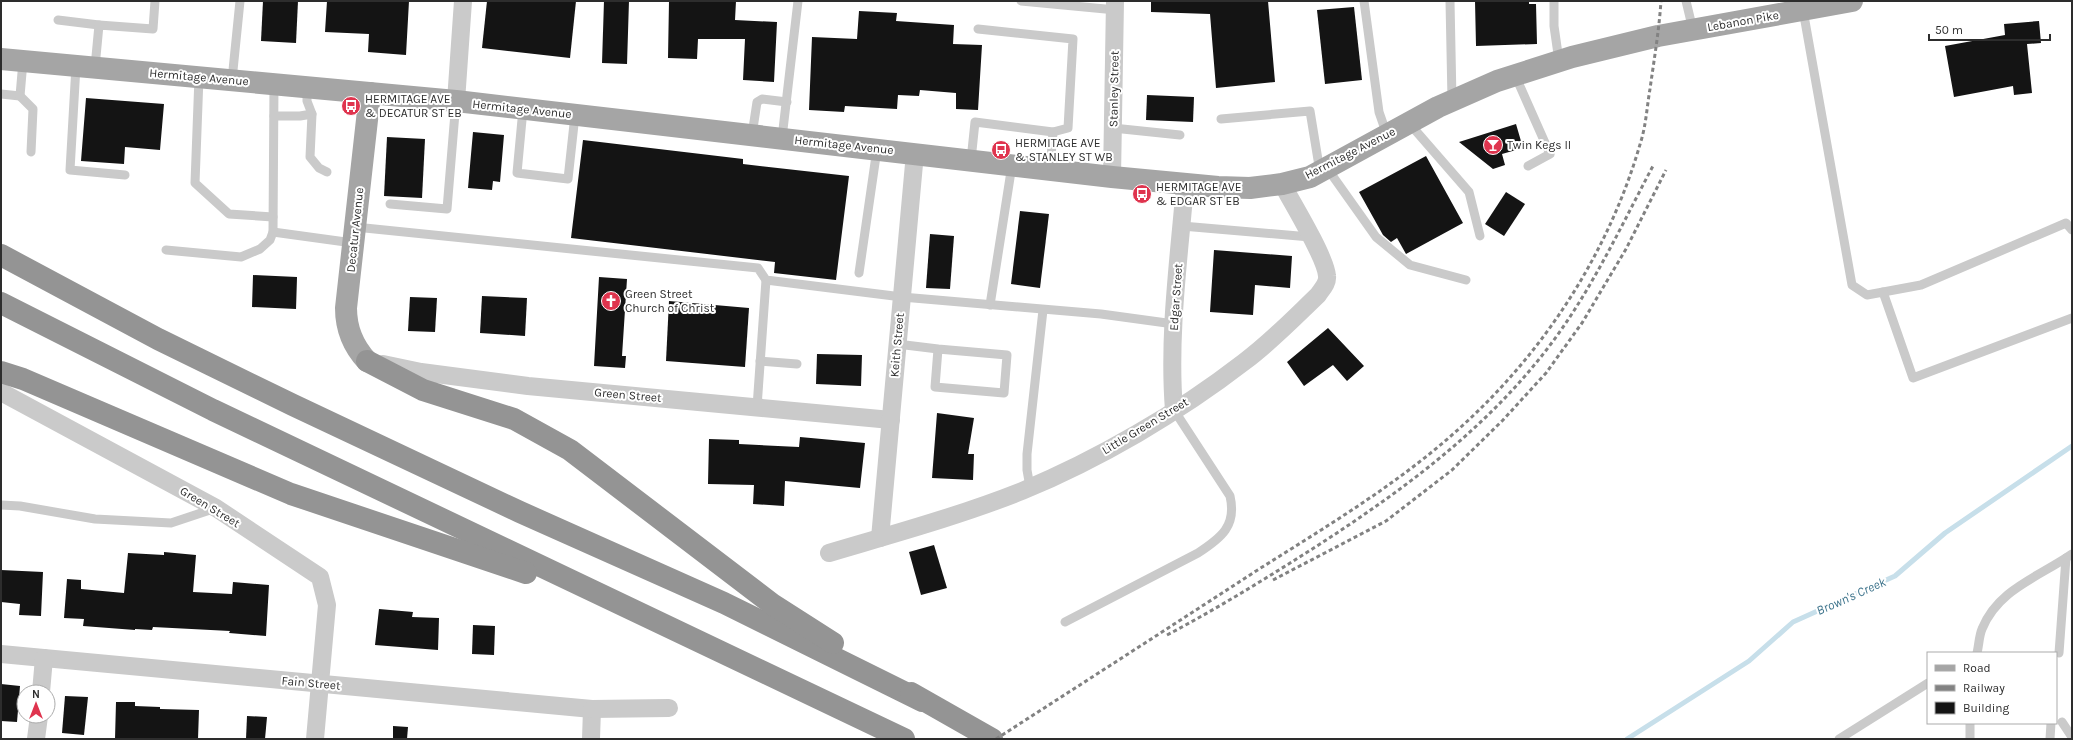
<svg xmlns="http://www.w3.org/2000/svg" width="2073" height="740" font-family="Karla,sans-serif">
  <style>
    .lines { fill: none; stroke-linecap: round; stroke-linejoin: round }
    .stream { stroke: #c7dfea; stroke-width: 5 }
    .building { fill: #141414 }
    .lane { stroke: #cacaca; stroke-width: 9 }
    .street { stroke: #cacaca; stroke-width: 18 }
    .primary { stroke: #a5a5a5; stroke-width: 22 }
    .highway { stroke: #949494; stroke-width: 22 }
    .rail { stroke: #828282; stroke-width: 3; stroke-dasharray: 4 3; stroke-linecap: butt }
    .labels { text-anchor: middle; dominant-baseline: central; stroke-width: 4; stroke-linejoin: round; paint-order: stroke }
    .street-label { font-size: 12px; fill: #2d2d2d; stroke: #fff }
    .poi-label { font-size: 12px; fill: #2d2d2d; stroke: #fff; text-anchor: start }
    .water-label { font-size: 13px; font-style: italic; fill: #3e748c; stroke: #fff }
  </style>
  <rect width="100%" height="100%" fill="#fff"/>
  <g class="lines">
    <path class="stream" d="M 1627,739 L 1749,661 L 1793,622 L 1895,576 L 1945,533 L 2072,446"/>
  </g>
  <g class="building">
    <path d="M 263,1 L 298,1 L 296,43 L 261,41 Z"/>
    <path d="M 327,1 L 409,1 L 406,55 L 368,52 L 369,34 L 325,32 Z"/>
    <path d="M 487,1 L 576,1 L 570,58 L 482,48 Z"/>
    <path d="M 604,1 L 629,1 L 627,64 L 602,63 Z"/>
    <path d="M 669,1 L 736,1 L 735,20 L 777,22 L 774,82 L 743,80 L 745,39 L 698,39 L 697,59 L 668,58 Z"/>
    <path d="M 1151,1 L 1268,1 L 1275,82 L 1216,88 L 1210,14 L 1151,12 Z"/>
    <path d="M 1475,1 L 1529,1 L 1529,4 L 1536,4 L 1537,44 L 1476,46 Z"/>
    <path d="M 1354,7 L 1362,80 L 1325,84 L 1317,10 Z"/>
    <path d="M 859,11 L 897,13 L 896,21 L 954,25 L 953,44 L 982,45 L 978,110 L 956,109 L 956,93 L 920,90 L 919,96 L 898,95 L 897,109 L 845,106 L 844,112 L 809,110 L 812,37 L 857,39 Z"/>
    <path d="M 2039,21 L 2041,43 L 2027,44 L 2032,93 L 2014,95 L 2013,86 L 1954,97 L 1945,46 L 2005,35 L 2004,24 Z"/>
    <path d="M 1147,95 L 1194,97 L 1193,122 L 1146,120 Z"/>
    <path d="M 86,98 L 164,104 L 160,150 L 125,147 L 124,164 L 81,161 Z"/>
    <path d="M 1516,124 L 1523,148 L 1502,154 L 1505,165 L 1493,169 L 1459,142 Z"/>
    <path d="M 473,132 L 504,135 L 500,182 L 493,181 L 492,190 L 468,188 Z"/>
    <path d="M 387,137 L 425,139 L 422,198 L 384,196 Z"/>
    <path d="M 583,140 L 743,159 L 743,164 L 849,176 L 836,280 L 774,273 L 775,262 L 571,238 Z"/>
    <path d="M 1426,156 L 1463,223 L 1406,254 L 1397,238 L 1391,242 L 1383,235 L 1359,192 Z"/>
    <path d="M 1506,192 L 1525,204 L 1504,236 L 1485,224 Z"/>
    <path d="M 1020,211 L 1049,214 L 1040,288 L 1011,284 Z"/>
    <path d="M 930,234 L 954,236 L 950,289 L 926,288 Z"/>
    <path d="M 1214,250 L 1292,256 L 1290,288 L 1255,285 L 1253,315 L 1210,312 Z"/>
    <path d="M 253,275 L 297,277 L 296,309 L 252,307 Z"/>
    <path d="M 599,277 L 627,279 L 622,356 L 626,356 L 625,368 L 594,366 Z"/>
    <path d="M 482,296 L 527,298 L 525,336 L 480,333 Z"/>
    <path d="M 410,297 L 437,298 L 435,332 L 408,331 Z"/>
    <path d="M 669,301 L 749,308 L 745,367 L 666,361 Z"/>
    <path d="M 1328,328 L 1364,366 L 1347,381 L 1333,365 L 1304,386 L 1287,362 Z"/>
    <path d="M 817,354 L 862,355 L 861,386 L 816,384 Z"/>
    <path d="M 937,413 L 974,418 L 968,454 L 974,454 L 973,480 L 932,478 Z"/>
    <path d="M 800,437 L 865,443 L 860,488 L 785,481 L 784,506 L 753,504 L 754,485 L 708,484 L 709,439 L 739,440 L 739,444 L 799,447 Z"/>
    <path d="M 934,545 L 947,588 L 921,595 L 909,552 Z"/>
    <path d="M 164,552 L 196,555 L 193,592 L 232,594 L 233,582 L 269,585 L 266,636 L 229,633 L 230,631 L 153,627 L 152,630 L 135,629 L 135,630 L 83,626 L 84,619 L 64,618 L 67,579 L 81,580 L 81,589 L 124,593 L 128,553 L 164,555 Z"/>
    <path d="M 1,570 L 43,572 L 41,616 L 19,615 L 20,604 L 1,602 Z"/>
    <path d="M 379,609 L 413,612 L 412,617 L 439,618 L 438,650 L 375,645 Z"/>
    <path d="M 473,625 L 495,626 L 494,655 L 472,654 Z"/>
    <path d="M 1,684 L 20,686 L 17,722 L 1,721 Z"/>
    <path d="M 65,696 L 88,697 L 84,735 L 62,733 Z"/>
    <path d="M 116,702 L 135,702 L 135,706 L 160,707 L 160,709 L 199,710 L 198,739 L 115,739 Z"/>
    <path d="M 247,716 L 267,717 L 265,739 L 246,739 Z"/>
    <path d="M 393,726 L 408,727 L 407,739 L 393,739 Z"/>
  </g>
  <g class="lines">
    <g class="lane">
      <path d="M 1021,1 L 1116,10"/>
      <path d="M 1364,1 L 1379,112 L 1387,135"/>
      <path d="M 1450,1 L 1452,100"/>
      <path d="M 1554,1 L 1554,26 L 1559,61"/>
      <path d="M 1686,1 L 1693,30"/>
      <path d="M 1803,10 L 1852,285 L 1867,295 L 1921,285 L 2066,223 L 2072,230"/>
      <path d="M 58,20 L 99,25"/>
      <path d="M 978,29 L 1073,39 L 1068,128 L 1053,132"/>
      <path d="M 76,66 L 70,170 L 125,175"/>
      <path d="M 95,67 L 99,25 L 153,29 L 155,1"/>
      <path d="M 1515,75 L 1550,154 L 1528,166"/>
      <path d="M 199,77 L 195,183 L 229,214 L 273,217"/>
      <path d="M 232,80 L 240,1"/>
      <path d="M 307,87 L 307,101 L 312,114 L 310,157 L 319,168 L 327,172"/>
      <path d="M 1,94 L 20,96 L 23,61"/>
      <path d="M 20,96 L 33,109 L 31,152"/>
      <path d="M 523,109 L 517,173 L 568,179 L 575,115"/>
      <path d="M 274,116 L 300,116 L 312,114"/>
      <path d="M 1221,119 L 1310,111 L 1320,172"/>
      <path d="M 1409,123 L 1469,192 L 1480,236"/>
      <path d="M 1113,128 L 1180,135"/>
      <path d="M 752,135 L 757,102 L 762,99 L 787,102"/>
      <path d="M 782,138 L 798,1"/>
      <path d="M 971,160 L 975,122 L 1053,132 L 1050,170"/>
      <path d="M 1327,168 L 1376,237 L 1410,265 L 1466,280"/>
      <path d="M 390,204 L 447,209 L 456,101"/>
      <path d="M 1182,226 L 1310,237"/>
      <path d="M 355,227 L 758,268 L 766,280 L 902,297 L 1101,314 L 1174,324"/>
      <path d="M 273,232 L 353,243"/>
      <path d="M 166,250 L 241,257 L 260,249 L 270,240 L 273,232 L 274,84"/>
      <path d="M 859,273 L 877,149"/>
      <path d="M 1883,292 L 1913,378 L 2072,318"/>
      <path d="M 990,305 L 1012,165"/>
      <path d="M 897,344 L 938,349 L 935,387 L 1004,393 L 1007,355 L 938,349"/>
      <path d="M 760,361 L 797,364"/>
      <path d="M 757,407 L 766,280"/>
      <path d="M 1030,487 L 1027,470 L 1027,454 L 1043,310"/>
      <path d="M 1,505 L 20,506 L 95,519 L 171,523 L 216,508"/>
      <path d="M 1065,622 L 1198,553 C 1221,538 1237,526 1230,496 L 1174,410"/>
      <path d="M 1977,653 C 1979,645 1979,636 1982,629 C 1998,589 2039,577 2072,554"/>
      <path d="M 2059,653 L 2066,558"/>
      <path d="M 2062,722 L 2072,737"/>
      <path d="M 1970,723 L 1970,739"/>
      <path d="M 1839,739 L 1928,683"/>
      <path d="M 2050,739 L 2051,723"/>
    </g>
    <g class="street">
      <path d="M 456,101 L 463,1"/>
      <path d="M 1112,177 L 1115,1"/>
      <path d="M 383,364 L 421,372 L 528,386 L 891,420"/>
      <path d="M 1,392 L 216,508 L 320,577 L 327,605 L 315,739"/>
      <path d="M 1174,410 C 1168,335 1179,259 1185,185"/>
      <path d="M 880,538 L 915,153"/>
      <path d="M 829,553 C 893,534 959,516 1022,491 C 1099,459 1178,413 1244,362 C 1271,342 1294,318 1318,295 C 1322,289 1328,283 1327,276 C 1326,258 1292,202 1282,184"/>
      <path d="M 1,654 L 592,709 L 591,739"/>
      <path d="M 41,692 L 44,658"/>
      <path d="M 592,709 L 669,708"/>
      <path d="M 36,739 L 39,716"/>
    </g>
    <g class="primary">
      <path d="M 1,59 L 456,101 L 1112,177 L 1218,187 L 1250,188 L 1282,184 L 1310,177 L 1438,107 L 1497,81 L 1572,57 L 1658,36 L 1852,1"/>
      <path d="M 367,361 C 353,346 346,329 346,308 L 370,93"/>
    </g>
    <g class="highway">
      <path d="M 1,255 L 158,339 L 293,405 L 520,512 L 724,603 L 922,701"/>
      <path d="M 1,303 L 213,410 L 904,739"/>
      <path d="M 367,361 L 423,390 L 514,419 L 570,450 L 772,604 L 833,643"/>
      <path d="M 1,372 L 23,379 L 291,494 L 526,573"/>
      <path d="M 911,693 L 992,739"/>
    </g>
    <g class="rail">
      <path d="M 1273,580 L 1386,521 L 1452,470 L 1503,420 L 1546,373 L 1582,323 L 1626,249 L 1666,170"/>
      <path d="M 1167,635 C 1220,607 1270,576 1320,544 C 1403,490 1482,432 1544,353 C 1589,296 1620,228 1654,164"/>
      <path d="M 996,739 C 1083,683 1170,627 1256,571 C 1327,526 1400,483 1462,426 C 1546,350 1610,250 1641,141 C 1646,125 1647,106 1650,89 C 1654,60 1659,31 1661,1"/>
    </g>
  </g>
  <defs>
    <g id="bus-disc" transform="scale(1)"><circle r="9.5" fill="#df344e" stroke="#fff"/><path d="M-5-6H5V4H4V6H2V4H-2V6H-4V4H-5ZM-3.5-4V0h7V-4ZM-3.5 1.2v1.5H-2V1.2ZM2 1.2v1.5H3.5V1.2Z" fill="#fff"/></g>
    <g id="bar-disc" transform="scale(1)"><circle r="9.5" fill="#df344e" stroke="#fff"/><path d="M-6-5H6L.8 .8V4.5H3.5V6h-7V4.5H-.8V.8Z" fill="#fff"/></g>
    <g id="church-disc" transform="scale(1)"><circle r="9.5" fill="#df344e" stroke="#fff"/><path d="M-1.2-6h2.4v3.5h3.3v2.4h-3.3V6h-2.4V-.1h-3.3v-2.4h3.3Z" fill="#fff"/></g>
  </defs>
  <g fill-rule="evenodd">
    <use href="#bus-disc" x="351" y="106"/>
    <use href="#bar-disc" x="1493" y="145"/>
    <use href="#bus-disc" x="1001" y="150"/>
    <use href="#bus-disc" x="1142" y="194"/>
    <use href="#church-disc" x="611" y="301"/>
  </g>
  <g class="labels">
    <g class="street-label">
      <text transform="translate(1743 21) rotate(-10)">Lebanon Pike</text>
      <text transform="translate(199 77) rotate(5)">Hermitage Avenue</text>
      <text transform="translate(1114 89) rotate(-89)">Stanley Street</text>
      <text transform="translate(522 109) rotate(6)">Hermitage Avenue</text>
      <text transform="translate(844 145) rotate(6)">Hermitage Avenue</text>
      <text transform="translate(1350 153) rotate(-27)">Hermitage Avenue</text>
      <text transform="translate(355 230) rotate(-84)">Decatur Avenue</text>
      <text transform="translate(1176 297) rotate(-86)">Edgar Street</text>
      <text transform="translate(897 345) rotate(-85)">Keith Street</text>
      <text transform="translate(628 395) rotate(5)">Green Street</text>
      <text transform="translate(1145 426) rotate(-31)">Little Green Street</text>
      <text transform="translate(210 507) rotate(31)">Green Street</text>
      <text transform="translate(311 683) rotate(5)">Fain Street</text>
    </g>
    <g class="poi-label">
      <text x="365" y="99">HERMITAGE AVE<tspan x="365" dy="14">&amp; DECATUR ST EB</tspan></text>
      <text x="1015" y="143">HERMITAGE AVE<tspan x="1015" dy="14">&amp; STANLEY ST WB</tspan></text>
      <text x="1507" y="145">Twin Kegs II</text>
      <text x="1156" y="187">HERMITAGE AVE<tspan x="1156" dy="14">&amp; EDGAR ST EB</tspan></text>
      <text x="625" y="294">Green Street<tspan x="625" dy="14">Church of Christ</tspan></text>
    </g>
    <g class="water-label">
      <text transform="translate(1851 596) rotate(-24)">Brown's Creek</text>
    </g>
  </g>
  <rect width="2073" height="740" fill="none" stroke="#2d2d2d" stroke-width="4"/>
  <rect x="1927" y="652" width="130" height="72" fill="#ffffff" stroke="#ababab"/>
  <rect x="1935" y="665" width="20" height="6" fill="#a5a5a5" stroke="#ababab"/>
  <text x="1963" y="672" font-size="12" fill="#2d2d2d">Road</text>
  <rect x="1935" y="685" width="20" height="6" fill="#828282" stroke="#ababab"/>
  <text x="1963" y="692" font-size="12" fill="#2d2d2d">Railway</text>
  <rect x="1935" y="702" width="20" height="12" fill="#141414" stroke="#ababab"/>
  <text x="1963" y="712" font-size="12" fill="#2d2d2d">Building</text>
  <g transform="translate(36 704)"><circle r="19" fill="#ffffff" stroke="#ababab"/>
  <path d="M0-3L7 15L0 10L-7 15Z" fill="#df344e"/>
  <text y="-6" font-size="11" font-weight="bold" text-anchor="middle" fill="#2d2d2d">N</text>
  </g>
  <path d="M1929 34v6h121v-6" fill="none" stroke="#2d2d2d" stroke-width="2"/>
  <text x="1935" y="34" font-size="12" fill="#2d2d2d" stroke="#ffffff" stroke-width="3" paint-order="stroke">50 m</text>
</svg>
